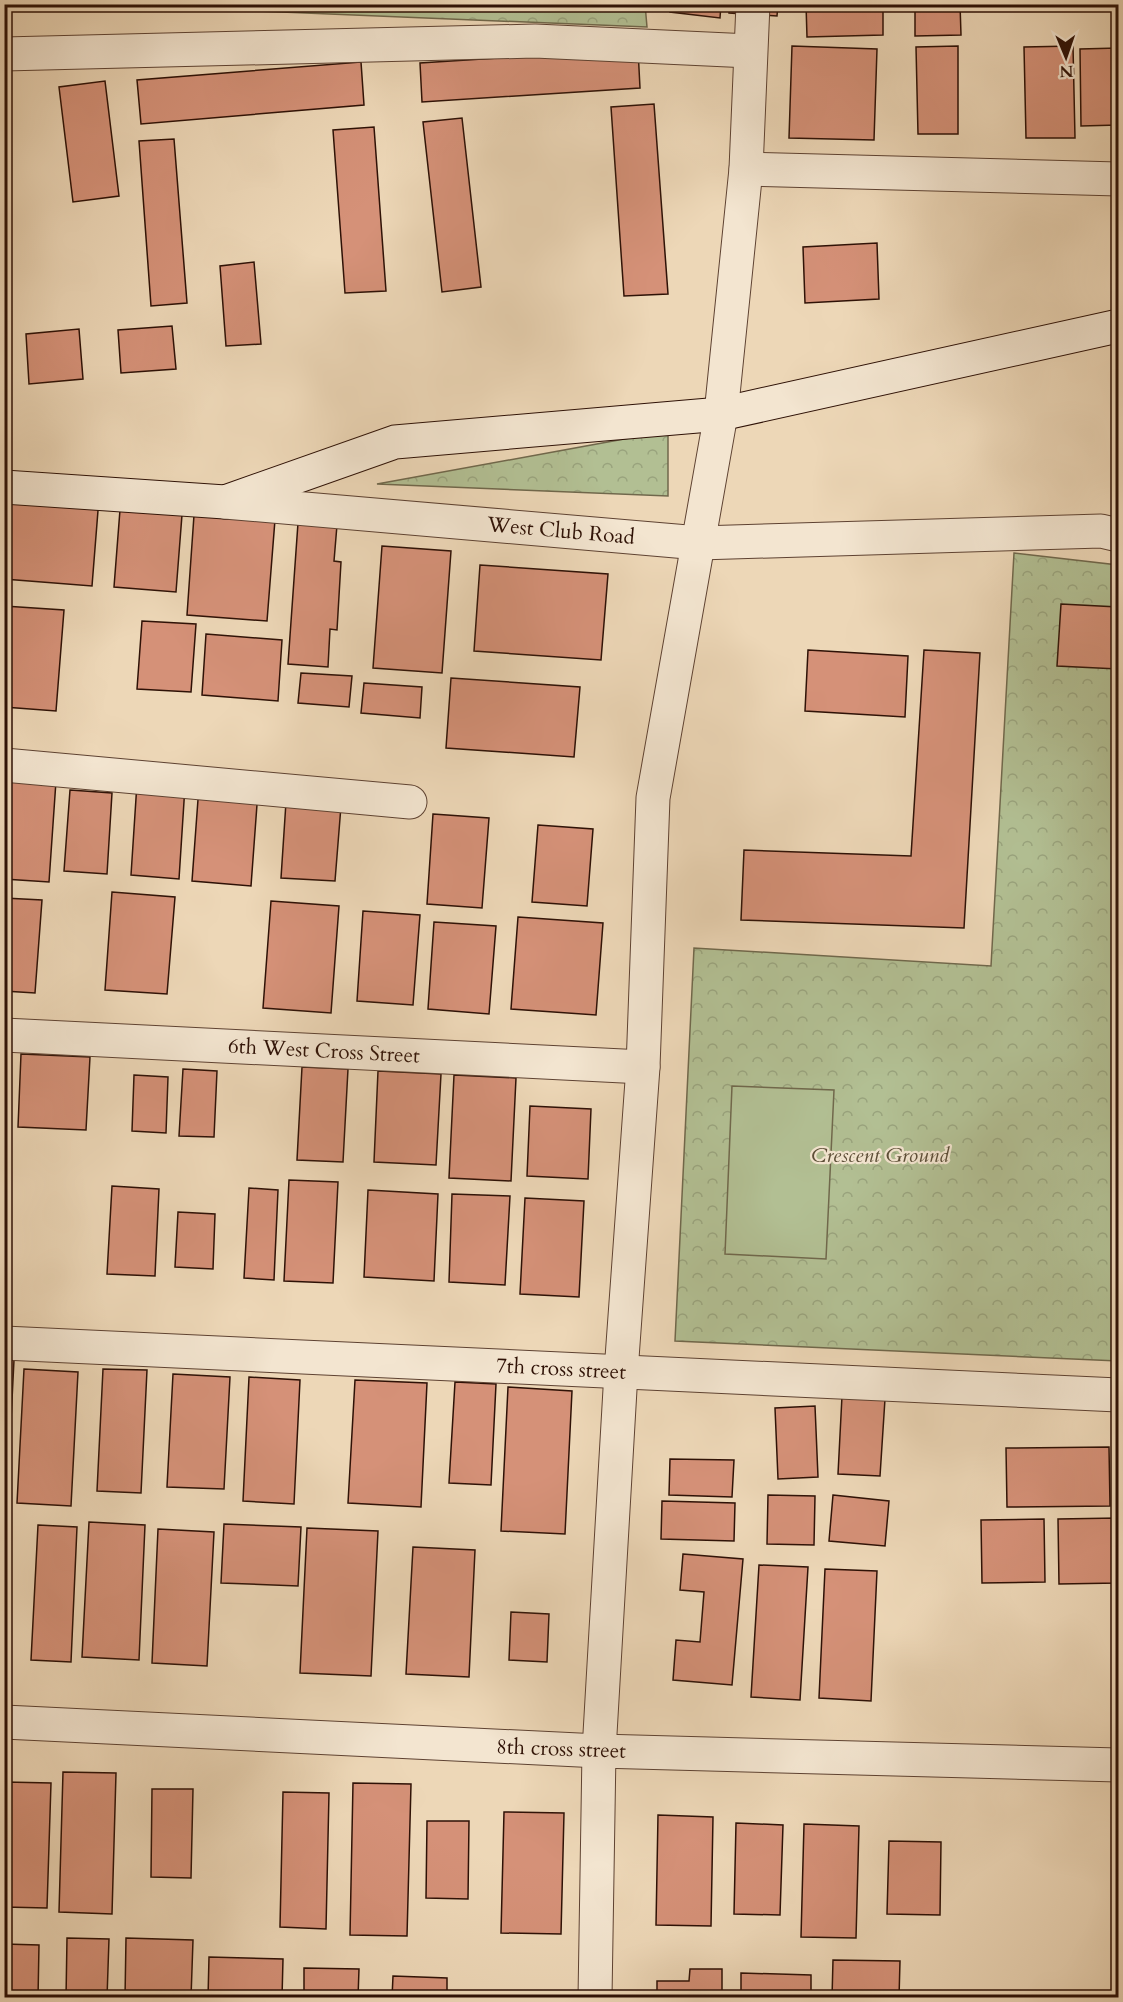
<svg xmlns="http://www.w3.org/2000/svg" width="1123" height="2002" font-family="Cardo,serif">
  <style>
    .park { fill: url(#park-crowns); stroke: #70684c; stroke-width: 1.5 }
    .pitch { fill: #b2bf93; stroke: #70684c; stroke-width: 1.5 }
    .building { fill: #d59178; stroke: #2e1106; stroke-width: 1.5 }
    .lines { fill: none; stroke-linecap: round; stroke-linejoin: round }
    .street-casing { stroke: #5e4232; stroke-width: 35 }
    .secondary-casing { stroke: #2e1106; stroke-width: 35 }
    .street { stroke: #f3e5d0; stroke-width: 33 }
    .secondary { stroke: #f3e5d0; stroke-width: 33 }
    .labels { text-anchor: middle; dominant-baseline: central; stroke-width: 4.5; stroke-linejoin: round; paint-order: stroke }
    .street-label { font-size: 21px; fill: #2e1106; stroke: #f3e5d0 }
    .park-label { font-size: 21px; font-style: italic; fill: #5c4e37; stroke: #f3e5d0 }
  </style>
  <defs>
    <pattern id="park-crowns" width="20" height="18" patternUnits="userSpaceOnUse" patternTransform="scale(1.5)"><rect width="20" height="18" fill="#b2bf93"/><path d="M2 6a3 3 0 1 1 6 0M12 15a3 3 0 1 1 6 0" fill="none" stroke="#99a37d"/></pattern>
  </defs>
  <rect width="100%" height="100%" fill="#edd7b7"/>
  <filter id="stains"><feTurbulence type="fractalNoise" baseFrequency=".00333" numOctaves="4"/><feColorMatrix values="0 0 0 0 .2 0 0 0 0 .09 0 0 0 0 .02 0 0 0 .5 -.17"/></filter>
  <radialGradient id="worn" r=".72"><stop offset=".6" stop-color="#630" stop-opacity="0"/><stop offset="1" stop-color="#630" stop-opacity=".3"/></radialGradient>
  <g class="park">
    <path d="M 5,4 L 645,4 L 647,27 L 257,11 L 5,8 Z"/>
    <path d="M 668,431 L 668,496 L 377,484 Z"/>
    <path d="M 1014,553 L 1118,565 L 1118,1361 L 675,1341 L 694,948 L 991,966 Z"/>
  </g>
  <path class="pitch" d="M 732,1086 L 834,1090 L 826,1259 L 725,1254 Z"/>
  <g class="building">
    <path d="M 671,4 L 721,4 L 720,18 L 670,12 Z"/>
    <path d="M 729,4 L 778,4 L 777,16 L 729,13 Z"/>
    <path d="M 806,4 L 883,4 L 883,35 L 807,37 Z"/>
    <path d="M 915,4 L 960,4 L 961,35 L 915,36 Z"/>
    <path d="M 792,46 L 877,49 L 874,140 L 789,138 Z"/>
    <path d="M 958,46 L 958,134 L 918,134 L 916,47 Z"/>
    <path d="M 1073,46 L 1075,138 L 1026,138 L 1024,47 Z"/>
    <path d="M 1118,48 L 1118,125 L 1081,126 L 1080,49 Z"/>
    <path d="M 638,49 L 640,88 L 422,102 L 420,63 Z"/>
    <path d="M 361,62 L 364,105 L 141,124 L 137,80 Z"/>
    <path d="M 105,81 L 119,196 L 73,202 L 59,87 Z"/>
    <path d="M 654,104 L 668,294 L 624,296 L 611,107 Z"/>
    <path d="M 462,118 L 481,287 L 442,292 L 423,122 Z"/>
    <path d="M 374,127 L 386,291 L 345,293 L 333,130 Z"/>
    <path d="M 174,139 L 187,303 L 151,306 L 139,141 Z"/>
    <path d="M 877,243 L 879,299 L 805,303 L 803,247 Z"/>
    <path d="M 254,262 L 261,344 L 226,346 L 220,266 Z"/>
    <path d="M 172,326 L 176,369 L 121,373 L 118,330 Z"/>
    <path d="M 79,329 L 83,379 L 29,384 L 26,334 Z"/>
    <path d="M 4,491 L 99,498 L 92,586 L 4,579 Z"/>
    <path d="M 121,497 L 183,502 L 176,592 L 114,587 Z"/>
    <path d="M 195,501 L 276,507 L 267,621 L 187,615 Z"/>
    <path d="M 298,523 L 337,525 L 334,561 L 341,562 L 337,630 L 330,629 L 328,667 L 288,664 Z"/>
    <path d="M 382,546 L 451,551 L 442,673 L 373,668 Z"/>
    <path d="M 480,565 L 608,574 L 601,660 L 474,651 Z"/>
    <path d="M 1061,604 L 1118,607 L 1118,669 L 1057,666 Z"/>
    <path d="M 4,606 L 64,610 L 56,711 L 4,707 Z"/>
    <path d="M 142,621 L 196,624 L 191,692 L 137,689 Z"/>
    <path d="M 206,634 L 282,640 L 278,701 L 202,695 Z"/>
    <path d="M 808,650 L 908,656 L 905,717 L 805,711 Z"/>
    <path d="M 924,650 L 980,653 L 964,928 L 741,920 L 744,850 L 911,856 Z"/>
    <path d="M 301,673 L 352,676 L 349,707 L 298,703 Z"/>
    <path d="M 451,678 L 580,687 L 574,757 L 446,748 Z"/>
    <path d="M 364,683 L 422,687 L 420,718 L 361,713 Z"/>
    <path d="M 4,778 L 56,781 L 49,882 L 4,879 Z"/>
    <path d="M 137,783 L 185,786 L 179,879 L 131,875 Z"/>
    <path d="M 199,786 L 258,791 L 251,886 L 192,881 Z"/>
    <path d="M 70,790 L 112,793 L 107,874 L 64,871 Z"/>
    <path d="M 286,802 L 341,806 L 335,881 L 281,878 Z"/>
    <path d="M 433,814 L 489,818 L 482,908 L 427,904 Z"/>
    <path d="M 538,825 L 593,829 L 587,906 L 532,902 Z"/>
    <path d="M 112,892 L 175,897 L 167,994 L 105,990 Z"/>
    <path d="M 4,898 L 42,900 L 35,993 L 4,991 Z"/>
    <path d="M 271,901 L 339,906 L 331,1013 L 263,1008 Z"/>
    <path d="M 363,911 L 420,915 L 413,1005 L 357,1001 Z"/>
    <path d="M 518,917 L 603,923 L 596,1015 L 511,1009 Z"/>
    <path d="M 434,922 L 496,926 L 489,1014 L 428,1009 Z"/>
    <path d="M 21,1054 L 90,1057 L 86,1130 L 18,1127 Z"/>
    <path d="M 302,1067 L 348,1069 L 343,1162 L 297,1160 Z"/>
    <path d="M 183,1069 L 217,1071 L 214,1137 L 179,1136 Z"/>
    <path d="M 378,1071 L 441,1074 L 436,1165 L 374,1162 Z"/>
    <path d="M 134,1075 L 168,1077 L 166,1133 L 132,1131 Z"/>
    <path d="M 454,1075 L 516,1078 L 511,1181 L 449,1178 Z"/>
    <path d="M 530,1106 L 591,1109 L 588,1179 L 527,1176 Z"/>
    <path d="M 289,1180 L 338,1182 L 333,1283 L 284,1281 Z"/>
    <path d="M 112,1186 L 159,1189 L 155,1276 L 107,1274 Z"/>
    <path d="M 249,1188 L 278,1190 L 274,1280 L 244,1278 Z"/>
    <path d="M 368,1190 L 438,1194 L 434,1281 L 364,1277 Z"/>
    <path d="M 452,1194 L 510,1196 L 505,1285 L 449,1282 Z"/>
    <path d="M 525,1198 L 584,1201 L 579,1297 L 520,1294 Z"/>
    <path d="M 178,1212 L 215,1214 L 213,1269 L 175,1267 Z"/>
    <path d="M 4,1360 L 14,1360 L 10,1440 L 4,1440 Z"/>
    <path d="M 24,1369 L 78,1372 L 71,1506 L 17,1503 Z"/>
    <path d="M 103,1369 L 147,1370 L 141,1493 L 97,1491 Z"/>
    <path d="M 173,1374 L 230,1377 L 224,1489 L 167,1487 Z"/>
    <path d="M 249,1377 L 300,1380 L 294,1504 L 243,1501 Z"/>
    <path d="M 355,1380 L 427,1383 L 421,1507 L 348,1503 Z"/>
    <path d="M 455,1382 L 496,1384 L 491,1485 L 449,1483 Z"/>
    <path d="M 508,1387 L 572,1391 L 565,1534 L 501,1531 Z"/>
    <path d="M 842,1396 L 885,1399 L 880,1476 L 838,1474 Z"/>
    <path d="M 815,1406 L 818,1477 L 778,1479 L 775,1408 Z"/>
    <path d="M 1109,1447 L 1110,1506 L 1007,1507 L 1006,1448 Z"/>
    <path d="M 670,1459 L 734,1460 L 732,1497 L 669,1495 Z"/>
    <path d="M 768,1495 L 815,1496 L 814,1545 L 767,1544 Z"/>
    <path d="M 833,1495 L 889,1501 L 885,1546 L 829,1541 Z"/>
    <path d="M 662,1501 L 735,1503 L 734,1541 L 661,1539 Z"/>
    <path d="M 1118,1518 L 1118,1583 L 1059,1584 L 1058,1519 Z"/>
    <path d="M 1044,1519 L 1045,1582 L 982,1583 L 981,1520 Z"/>
    <path d="M 89,1522 L 145,1525 L 139,1660 L 82,1657 Z"/>
    <path d="M 224,1524 L 301,1527 L 298,1586 L 221,1583 Z"/>
    <path d="M 38,1525 L 77,1527 L 71,1662 L 31,1660 Z"/>
    <path d="M 307,1528 L 378,1531 L 371,1676 L 300,1673 Z"/>
    <path d="M 158,1529 L 214,1532 L 207,1666 L 152,1663 Z"/>
    <path d="M 413,1547 L 475,1550 L 469,1677 L 406,1674 Z"/>
    <path d="M 683,1554 L 743,1559 L 732,1685 L 673,1680 L 676,1640 L 700,1642 L 704,1592 L 680,1590 Z"/>
    <path d="M 759,1565 L 808,1567 L 800,1700 L 751,1697 Z"/>
    <path d="M 825,1569 L 877,1571 L 871,1701 L 819,1698 Z"/>
    <path d="M 511,1612 L 549,1614 L 547,1662 L 509,1660 Z"/>
    <path d="M 63,1772 L 116,1773 L 112,1914 L 59,1912 Z"/>
    <path d="M 5,1782 L 51,1783 L 47,1908 L 4,1907 Z"/>
    <path d="M 353,1783 L 411,1784 L 407,1936 L 350,1935 Z"/>
    <path d="M 152,1789 L 193,1789 L 191,1878 L 151,1877 Z"/>
    <path d="M 283,1792 L 329,1793 L 326,1929 L 280,1927 Z"/>
    <path d="M 504,1812 L 564,1813 L 561,1934 L 501,1933 Z"/>
    <path d="M 658,1815 L 713,1817 L 711,1926 L 656,1925 Z"/>
    <path d="M 427,1821 L 469,1821 L 468,1899 L 426,1898 Z"/>
    <path d="M 736,1823 L 783,1825 L 780,1915 L 734,1914 Z"/>
    <path d="M 804,1824 L 859,1826 L 856,1938 L 801,1937 Z"/>
    <path d="M 889,1841 L 941,1842 L 940,1915 L 887,1914 Z"/>
    <path d="M 67,1938 L 109,1939 L 107,1998 L 66,1998 Z"/>
    <path d="M 126,1938 L 193,1940 L 191,1998 L 125,1998 Z"/>
    <path d="M 4,1944 L 39,1945 L 38,1998 L 4,1998 Z"/>
    <path d="M 209,1957 L 283,1959 L 282,1998 L 208,1998 Z"/>
    <path d="M 833,1960 L 900,1961 L 899,1998 L 832,1998 Z"/>
    <path d="M 304,1968 L 359,1969 L 358,1998 L 304,1998 Z"/>
    <path d="M 690,1969 L 722,1969 L 722,1998 L 657,1998 L 657,1981 L 689,1981 Z"/>
    <path d="M 741,1973 L 811,1975 L 811,1998 L 741,1998 Z"/>
    <path d="M 393,1976 L 447,1978 L 447,1998 L 392,1998 Z"/>
    <path d="M 1002,1993 L 1049,1998 L 1002,1998 Z"/>
  </g>
  <g class="lines">
    <g class="street-casing">
      <g id="street">
        <path d="M 4,54 L 535,41 L 750,51"/>
        <path d="M 746,169 L 1118,179"/>
        <path d="M 225,502 L 699,543 L 1101,531 L 1118,535"/>
        <path d="M 4,765 L 410,802"/>
        <path d="M 4,1035 L 643,1067"/>
        <path d="M 4,1343 L 1118,1395"/>
        <path d="M 4,1722 L 599,1751 L 1118,1765"/>
        <path d="M 595,1998 L 599,1751 L 621,1372 L 643,1067 L 653,798 L 721,414 L 746,169 L 753,4"/>
      </g>
    </g>
    <g class="secondary-casing">
      <path id="secondary" d="M 4,487 L 225,502 L 395,442 L 721,414 L 1118,326"/>
    </g>
    <use href="#street" class="street"/>
    <use href="#secondary" class="secondary"/>
  </g>
  <g class="labels">
    <g class="street-label">
      <text transform="translate(561 531) rotate(5)">West Club Road</text>
      <text transform="translate(324 1051) rotate(3)">6th West Cross Street</text>
      <text transform="translate(561 1369) rotate(3)">7th cross street</text>
      <text transform="translate(561 1749) rotate(2)">8th cross street</text>
    </g>
    <g class="park-label">
      <text x="880" y="1155">Crescent Ground</text>
    </g>
  </g>
  <rect width="1123" height="2002" fill="none" stroke="#edd7b7" stroke-width="24"/>
  <rect x="6" y="6" width="1111" height="1990" fill="none" stroke="#2e1106" stroke-width="3"/>
  <rect x="12" y="12" width="1099" height="1978" fill="none" stroke="#2e1106" stroke-width="1.5"/>
  <g transform="translate(1066 57) rotate(178)" stroke="#f3e5d0" stroke-width="4.5" paint-order="stroke">
  <path d="M0-4.5L10 22L0 15L-10 22Z" fill="#2e1106"/>
  <text y="-9" font-size="16" font-weight="bold" text-anchor="middle" fill="#2e1106">N</text>
  </g>
  <rect width="100%" height="100%" filter="url(#stains)"/>
  <rect width="100%" height="100%" fill="url(#worn)"/>
</svg>
